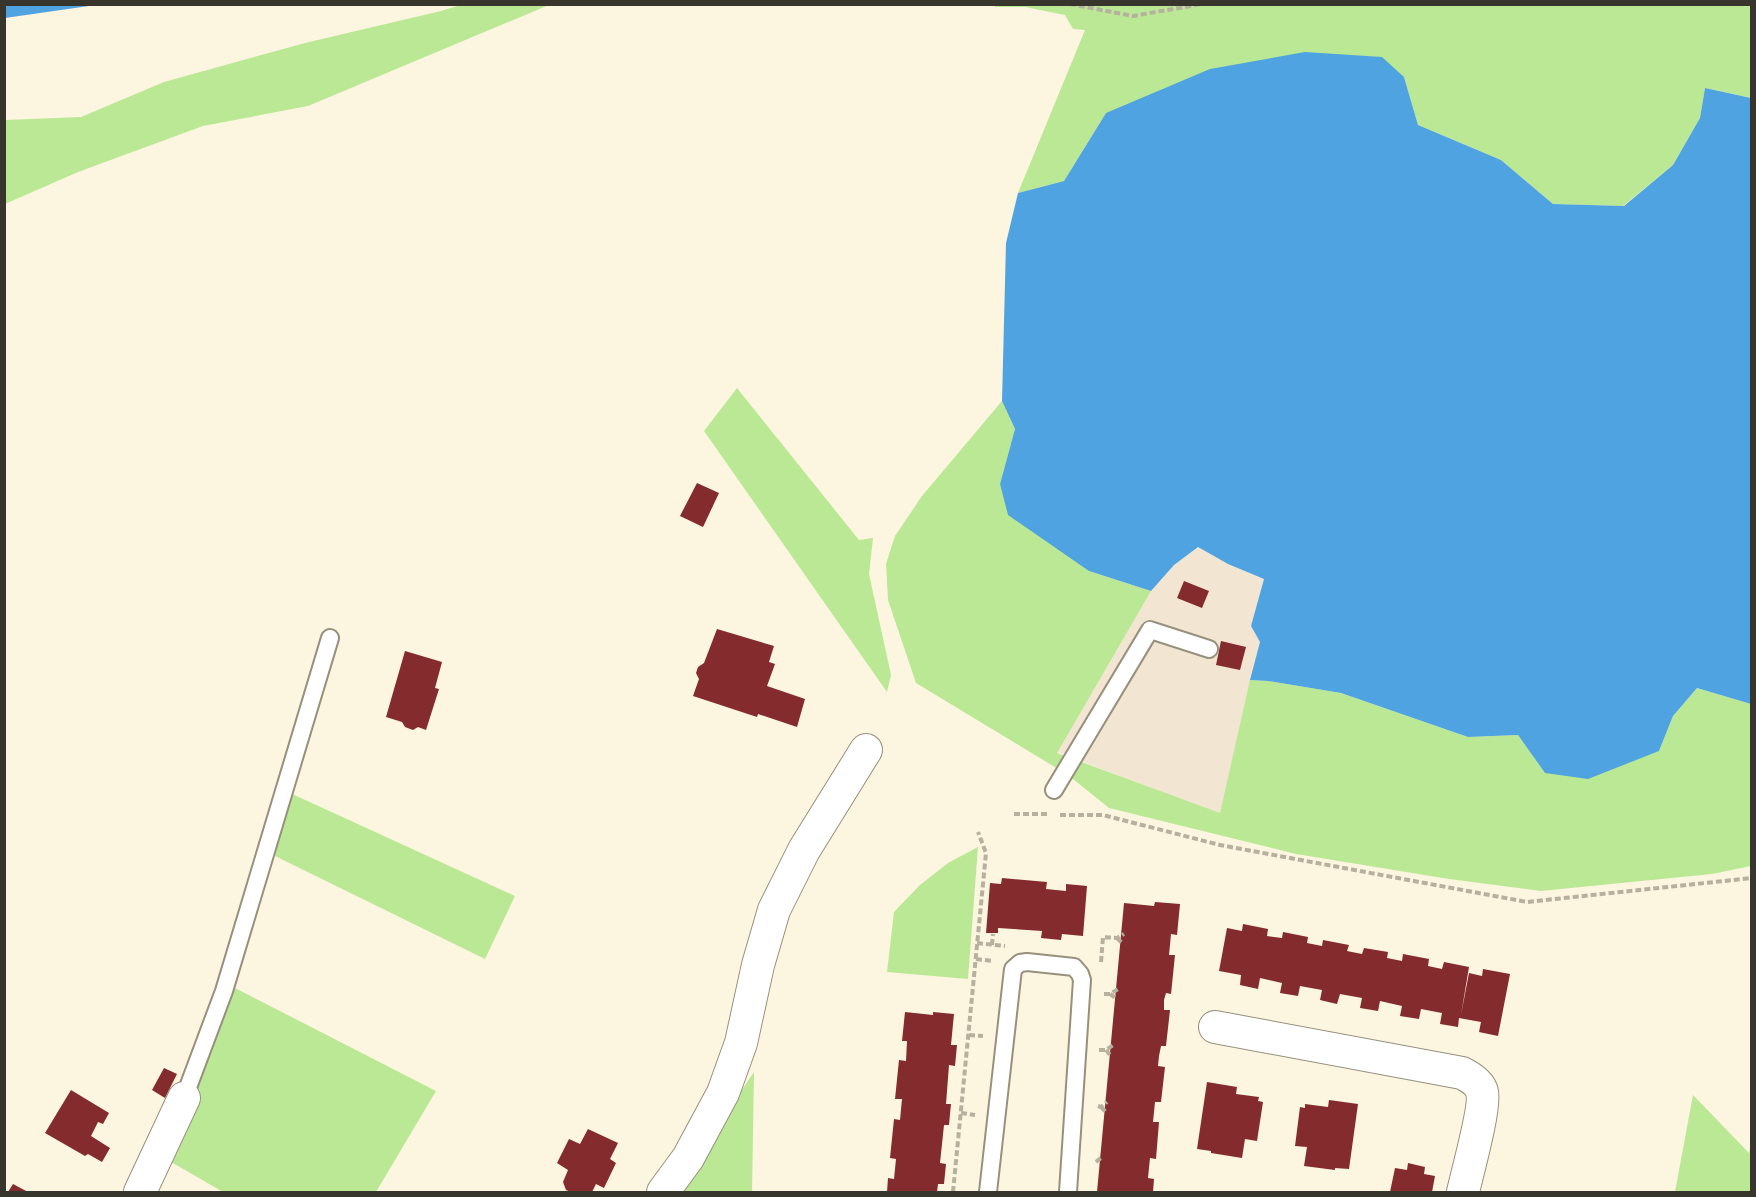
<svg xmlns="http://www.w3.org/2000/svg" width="1756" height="1197" font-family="'Exo 2',sans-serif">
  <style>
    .industrial { fill: #f2e5d2 }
    .green { fill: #bbe895 }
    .water { fill: #4fa3e0 }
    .building { fill: #842b2e }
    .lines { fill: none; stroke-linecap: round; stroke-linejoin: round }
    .service-casing { stroke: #97907c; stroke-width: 20 }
    .minor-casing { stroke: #97907c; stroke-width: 34 }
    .path { stroke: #b6b19f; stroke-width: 4; stroke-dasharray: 6 3; stroke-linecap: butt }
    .service { stroke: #fff; stroke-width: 16 }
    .minor { stroke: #fff; stroke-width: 32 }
  </style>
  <rect width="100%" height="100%" fill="#fcf5df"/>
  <path class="industrial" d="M 1198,547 L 1228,564 L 1264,579 L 1251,626 L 1260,642 L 1220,814 L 1057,752 L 1151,591 L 1174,565 Z"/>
  <g class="green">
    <path d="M 464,4 L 549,5 L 308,106 L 203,126 L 78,172 L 5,204 L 5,120 L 81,117 L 164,82 L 305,43 L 441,11 Z"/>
    <path d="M 995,5 L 1751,5 L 1751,98 L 1705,88 L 1700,118 L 1673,165 L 1623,206 L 1553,204 L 1501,160 L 1418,125 L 1404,77 L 1106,113 L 1064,181 L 1018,193 L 1085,30 L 1073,29 L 1065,15 L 1025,7 L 995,7 Z"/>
    <path d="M 737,388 L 859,540 L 873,538 L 869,574 L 891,675 L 887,692 L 704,431 Z"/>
    <path d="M 1002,401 L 1015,429 L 1000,484 L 1089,571 L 1151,591 L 1057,753 L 1220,813 L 1250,680 L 1268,681 L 1341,693 L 1468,737 L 1518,735 L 1545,773 L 1659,751 L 1673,716 L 1697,688 L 1751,704 L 1751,866 L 1712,874 L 1541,891 L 1449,879 L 1296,854 L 1109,808 L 1068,775 L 916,683 L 888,600 L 886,564 L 895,536 L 922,496 Z"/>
    <path d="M 290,793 L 515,896 L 485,959 L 275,856 Z"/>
    <path d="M 978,847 L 968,979 L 887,972 L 894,912 L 920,885 L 948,863 Z"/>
    <path d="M 233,987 L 436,1091 L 376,1192 L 223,1192 L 166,1159 Z"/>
    <path d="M 754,1072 L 752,1192 L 673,1192 Z"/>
    <path d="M 1693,1095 L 1749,1153 L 1751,1145 L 1751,1192 L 1675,1192 Z"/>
  </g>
  <g class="water">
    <path d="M 5,4 L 96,4 L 96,5 L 5,18 Z"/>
    <path d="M 1305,52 L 1382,57 L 1404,77 L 1418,125 L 1501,160 L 1553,204 L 1624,206 L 1673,165 L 1700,118 L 1705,88 L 1751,98 L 1751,704 L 1697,688 L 1673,716 L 1659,751 L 1588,779 L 1545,773 L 1518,735 L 1468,737 L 1341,693 L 1268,681 L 1250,680 L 1260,642 L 1251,626 L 1264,579 L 1228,564 L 1198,547 L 1174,565 L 1151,591 L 1089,571 L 1008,515 L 1000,484 L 1015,429 L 1002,401 L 1006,243 L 1018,193 L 1064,181 L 1106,113 L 1210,69 Z"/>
  </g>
  <g class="building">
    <path d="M 697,483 L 719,493 L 703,527 L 680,516 Z"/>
    <path d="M 1184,581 L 1209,591 L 1202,608 L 1177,598 Z"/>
    <path d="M 717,629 L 774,646 L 769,662 L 775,664 L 767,686 L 805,699 L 797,727 L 758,714 L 757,717 L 693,696 L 699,679 L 696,673 L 698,667 L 704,663 Z"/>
    <path d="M 1221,641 L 1246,647 L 1240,670 L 1216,665 Z"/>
    <path d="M 405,651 L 442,662 L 435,688 L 439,689 L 426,730 L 418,727 L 413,730 L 405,727 L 402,722 L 386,717 Z"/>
    <path d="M 1002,878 L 1047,882 L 1046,889 L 1066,891 L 1066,884 L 1087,886 L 1083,936 L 1062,934 L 1061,940 L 1041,938 L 1042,931 L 998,928 L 998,933 L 986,933 L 990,883 L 1001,884 Z"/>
    <path d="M 1155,902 L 1180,904 L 1177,935 L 1171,934 L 1170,945 L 1169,955 L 1175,955 L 1171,994 L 1166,993 L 1164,1000 L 1164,1010 L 1170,1010 L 1166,1046 L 1161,1046 L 1159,1056 L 1158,1066 L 1165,1067 L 1161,1102 L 1155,1102 L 1153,1122 L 1159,1122 L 1156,1159 L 1150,1158 L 1148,1178 L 1154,1179 L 1153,1192 L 1097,1192 L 1124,903 L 1154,906 Z"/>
    <path d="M 1243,924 L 1268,929 L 1267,936 L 1282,938 L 1283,932 L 1308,937 L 1307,943 L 1322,946 L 1323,940 L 1349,945 L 1347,951 L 1362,954 L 1364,948 L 1388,952 L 1387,958 L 1402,961 L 1403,954 L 1429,959 L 1428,966 L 1442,969 L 1444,962 L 1469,967 L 1461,1015 L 1469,973 L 1482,976 L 1483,969 L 1510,974 L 1498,1036 L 1479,1032 L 1481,1022 L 1459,1018 L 1458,1027 L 1440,1024 L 1442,1013 L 1421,1009 L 1419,1019 L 1400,1016 L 1402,1006 L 1380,1001 L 1378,1011 L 1360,1008 L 1362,998 L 1340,994 L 1337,1004 L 1320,1000 L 1322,990 L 1300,986 L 1298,996 L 1280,993 L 1282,983 L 1260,978 L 1258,989 L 1240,985 L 1241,975 L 1219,971 L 1227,928 L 1242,931 Z"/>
    <path d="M 905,1012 L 933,1015 L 933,1012 L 954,1014 L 951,1045 L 957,1045 L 955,1066 L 949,1065 L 946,1104 L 951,1104 L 950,1114 L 949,1125 L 944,1125 L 940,1163 L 946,1164 L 944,1184 L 938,1184 L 937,1192 L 887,1192 L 888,1178 L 894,1179 L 896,1159 L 890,1158 L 894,1119 L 900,1120 L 902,1099 L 895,1099 L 899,1060 L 906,1061 L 907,1041 L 902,1041 Z"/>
    <path d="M 164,1068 L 177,1074 L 165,1098 L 152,1090 Z"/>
    <path d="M 1207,1082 L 1237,1087 L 1236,1094 L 1259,1097 L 1258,1101 L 1263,1102 L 1257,1141 L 1245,1139 L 1242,1158 L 1211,1153 L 1211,1151 L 1197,1149 Z"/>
    <path d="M 71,1090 L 109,1113 L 103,1124 L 98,1122 L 91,1136 L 110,1148 L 102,1162 L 88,1154 L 85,1156 L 45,1133 Z"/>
    <path d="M 1329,1100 L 1358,1104 L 1349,1169 L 1335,1168 L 1335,1170 L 1304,1166 L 1307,1147 L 1295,1146 L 1300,1107 L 1305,1108 L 1305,1104 L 1328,1107 Z"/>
    <path d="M 588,1129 L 618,1143 L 610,1159 L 616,1163 L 604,1188 L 596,1184 L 592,1192 L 581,1192 L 577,1191 L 571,1192 L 566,1190 L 563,1182 L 568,1170 L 557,1163 L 569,1139 L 580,1144 Z"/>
    <path d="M 1408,1163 L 1425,1167 L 1424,1174 L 1435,1176 L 1432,1192 L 1390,1192 L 1395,1168 L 1407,1170 Z"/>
    <path d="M 13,1184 L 28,1192 L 8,1192 Z"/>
  </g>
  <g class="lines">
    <g class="service-casing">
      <g id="service">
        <path d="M 1054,790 L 1150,630 L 1209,649"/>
        <path d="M 184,1098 L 224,991 L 330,638"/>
        <path d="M 988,1192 L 1013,969 L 1020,963 L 1027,962 L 1074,967 L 1080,974 L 1082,980 L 1068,1192"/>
      </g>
    </g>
    <g class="minor-casing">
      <g id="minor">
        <path d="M 1215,1027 L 1462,1073 C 1470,1077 1480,1083 1482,1092 C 1486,1106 1467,1174 1463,1192"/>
        <path d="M 140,1192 L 184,1098"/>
        <path d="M 663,1192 L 688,1158 L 723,1093 L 741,1043 L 758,965 L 774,910 L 804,850 L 866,750"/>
      </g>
    </g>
    <g class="path">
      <path d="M 1070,4 L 1133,16 L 1202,4"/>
      <path d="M 1014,814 L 1047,814"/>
      <path d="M 1060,815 L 1103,815 L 1220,845 L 1527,902 L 1752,878"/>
      <path d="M 1117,938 L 1122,943"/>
      <path d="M 977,943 L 1005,946"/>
      <path d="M 992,945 L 993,934"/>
      <path d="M 976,959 L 993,961"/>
      <path d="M 1101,962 L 1103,937 L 1117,938 L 1124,934"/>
      <path d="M 1104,994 L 1110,994 L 1118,989"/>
      <path d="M 1110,994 L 1117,999"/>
      <path d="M 969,1035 L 983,1036"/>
      <path d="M 1099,1050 L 1106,1050 L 1113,1045"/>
      <path d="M 1106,1050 L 1111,1056"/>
      <path d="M 1098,1106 L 1101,1107 L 1107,1102"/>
      <path d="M 1101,1107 L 1106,1112"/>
      <path d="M 961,1113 L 975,1115"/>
      <path d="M 1096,1162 L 1102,1157"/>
      <path d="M 953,1192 L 986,853 L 978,832"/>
    </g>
    <use href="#service" class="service"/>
    <use href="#minor" class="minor"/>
  </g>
  <rect width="1756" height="1197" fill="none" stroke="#37352c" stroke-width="12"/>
</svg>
